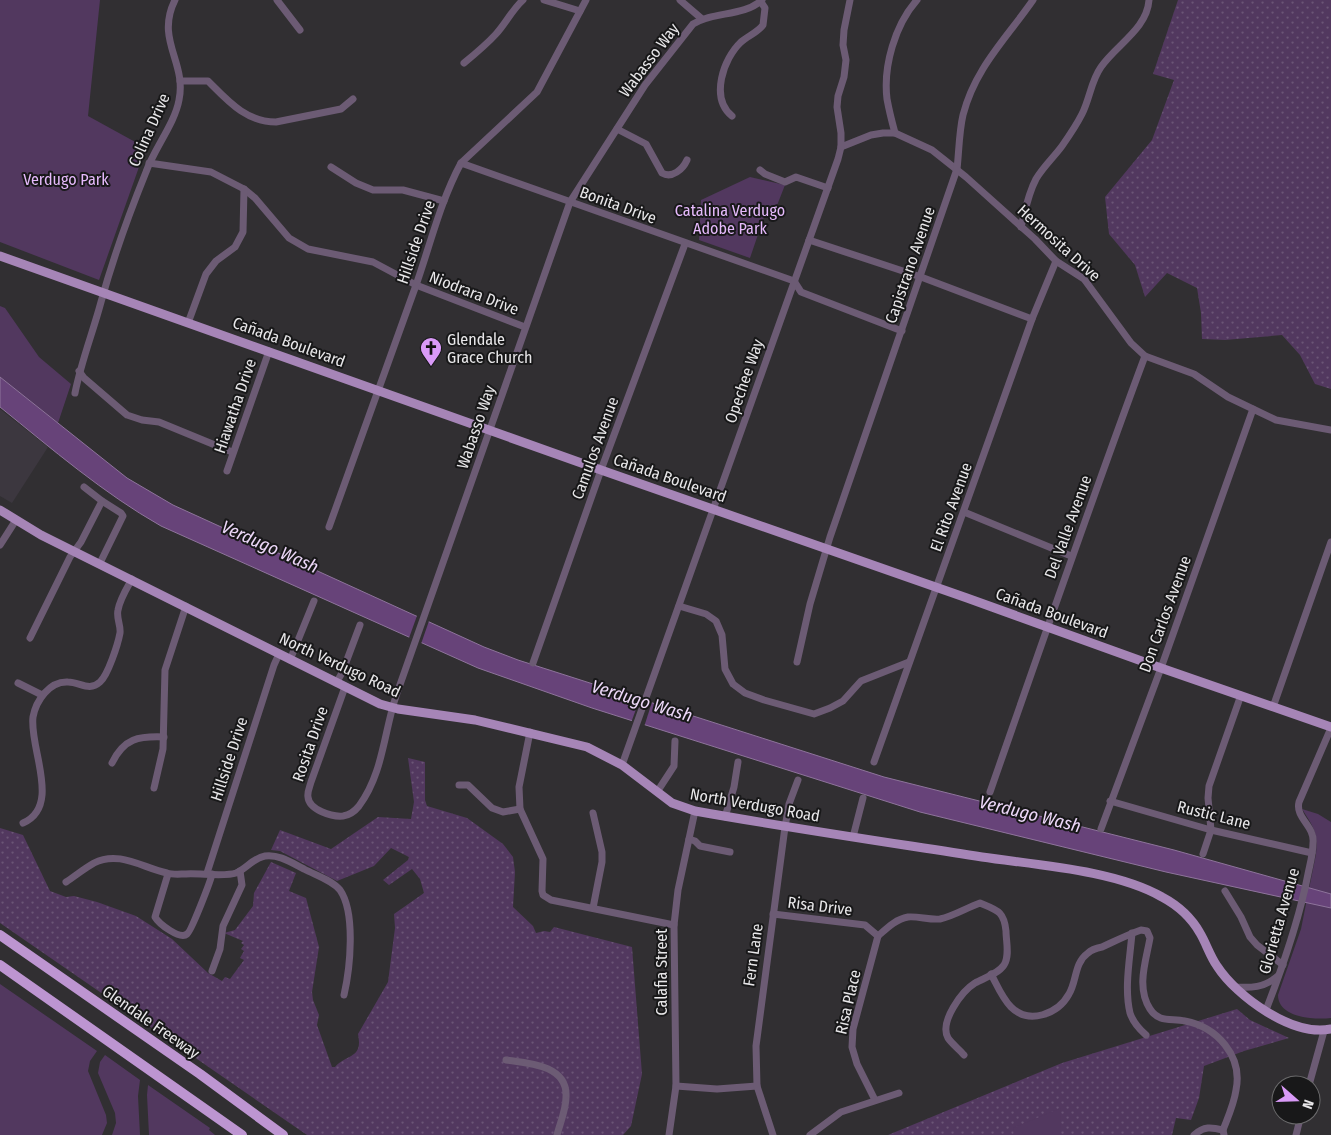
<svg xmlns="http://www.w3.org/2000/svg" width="1331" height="1135" font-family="'Fira Sans Condensed',sans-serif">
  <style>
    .built { fill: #3c373f }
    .grass { fill: url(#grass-dots) }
    .park { fill: #52385f }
    .water { fill: #674379; stroke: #8e749b }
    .pier { fill: #312f32 }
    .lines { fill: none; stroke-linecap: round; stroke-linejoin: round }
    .minor { stroke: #6c5b74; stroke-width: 7 }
    .major { stroke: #a685b7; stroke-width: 9 }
    .highway { stroke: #bd95d1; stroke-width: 10 }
    .labels { text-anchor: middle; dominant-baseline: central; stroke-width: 4; stroke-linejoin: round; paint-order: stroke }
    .street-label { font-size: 16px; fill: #e8e7e9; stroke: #181819 }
    .park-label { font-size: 16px; fill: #e6bafc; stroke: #181819 }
    .poi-label { font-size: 16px; fill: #e8e7e9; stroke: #181819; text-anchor: start }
    .water-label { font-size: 18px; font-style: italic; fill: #ecd7f8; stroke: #181819 }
  </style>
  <defs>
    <pattern id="grass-dots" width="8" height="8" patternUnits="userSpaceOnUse" patternTransform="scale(1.25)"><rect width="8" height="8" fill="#52385f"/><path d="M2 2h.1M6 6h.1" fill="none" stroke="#6b5576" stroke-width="1.8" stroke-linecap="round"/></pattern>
  </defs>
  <rect width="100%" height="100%" fill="#312f32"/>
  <path class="built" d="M 0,409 L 48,447 L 12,503 L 0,496 Z"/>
  <g class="grass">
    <path d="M 1178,0 L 1331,0 L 1331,389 L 1315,384 L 1300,355 L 1282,335 L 1225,340 L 1202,339 L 1201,313 L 1197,288 L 1167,273 L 1145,297 L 1135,265 L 1109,234 L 1105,197 L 1152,140 L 1174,80 L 1153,74 Z"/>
    <path d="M 408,758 L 425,762 L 425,800 L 427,806 L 467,818 L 503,844 L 513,857 L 515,872 L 513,907 L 533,926 L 536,933 L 544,931 L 550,932 L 554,927 L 632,947 L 642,1074 L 631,1126 L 623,1135 L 307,1135 L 0,923 L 0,828 L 23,835 L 50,891 L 66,897 L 74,896 L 97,902 L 136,916 L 172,939 L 208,973 L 222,981 L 225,977 L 230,979 L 244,960 L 240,958 L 244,951 L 241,949 L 244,945 L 241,943 L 243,941 L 224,933 L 235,930 L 253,906 L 254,893 L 271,862 L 296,873 L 289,891 L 306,898 L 319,947 L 312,992 L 313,1000 L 319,1015 L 317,1025 L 332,1067 L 335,1067 C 348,1053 363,1059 358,1034 L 388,982 L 395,928 L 394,914 L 424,893 L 420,879 L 412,869 L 389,885 L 383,880 L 408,860 L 409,857 L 391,848 L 374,866 L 337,881 L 280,851 L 271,850 L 280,830 L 331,849 L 378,817 L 411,819 L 414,802 Z"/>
    <path d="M 1237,1009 L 1250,1020 L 1289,1038 L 1244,1051 L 1204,1066 L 1199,1098 L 1191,1120 L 1176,1118 L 1172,1135 L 888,1135 L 1062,1063 Z"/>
  </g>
  <g class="park">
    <path d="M 0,0 L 100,0 L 88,116 L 148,149 L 139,167 L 99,280 L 0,242 Z"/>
    <path d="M 750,177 L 785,185 L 776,208 L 765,214 L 750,258 L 699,240 L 701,200 Z"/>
    <path d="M 0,306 L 5,308 L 39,357 L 71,384 L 58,423 L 0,377 Z"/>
    <path d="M 1302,809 L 1318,814 L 1331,822 L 1331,1018 C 1315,1020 1278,1018 1278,995 L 1301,929 L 1316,854 C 1318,832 1314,828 1302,809 Z"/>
    <path d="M 0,984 L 97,1051 L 90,1061 L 88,1071 L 106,1115 L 107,1123 L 102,1135 L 0,1135 Z"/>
    <path d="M 105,1055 L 140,1080 L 138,1096 L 140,1135 L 112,1135 L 116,1123 L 115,1113 L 98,1073 L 100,1062 Z"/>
    <path d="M 148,1085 L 210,1128 L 209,1130 L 215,1135 L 149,1135 L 147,1095 Z"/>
    <path d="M 1061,1108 L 1060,1135 L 1014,1135 L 1013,1128 Z"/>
  </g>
  <path class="water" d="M 0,377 L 127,478 L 173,505 L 484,647 L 518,660 L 884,777 L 1174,850 L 1331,894 L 1331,908 L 1166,872 L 920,812 L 592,708 L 478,668 L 161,526 C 103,493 52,449 0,407 Z"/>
  <g class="pier">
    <path d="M 418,613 L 430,618 L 421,644 L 409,638 Z"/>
    <path d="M 640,698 L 652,702 L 644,727 L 631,723 Z"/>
  </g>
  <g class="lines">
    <g class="minor">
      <path d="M 277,0 L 300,30"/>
      <path d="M 544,0 L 580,11"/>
      <path d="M 680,0 L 702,19"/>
      <path d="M 464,63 C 475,54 486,45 496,34 C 506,23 512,10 523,0"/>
      <path d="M 180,81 L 208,81 C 228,101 246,122 276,122 L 341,109 L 353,99"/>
      <path d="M 732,116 C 710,98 723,59 741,42 C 748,36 758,32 763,25 L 765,8 L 761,2"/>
      <path d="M 617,129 L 646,144 L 662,173 C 672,179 683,169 687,160"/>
      <path d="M 895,133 C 892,122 889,110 887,99 C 883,66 895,25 917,0"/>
      <path d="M 841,147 L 871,135 L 883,133 L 895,133 L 932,150 L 966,177 L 1035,239 L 1056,261 L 1084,279 L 1131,343 L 1145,356 L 1194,374 L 1228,397 L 1276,420 L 1331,430"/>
      <path d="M 149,163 L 211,172 L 244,189 L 255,198 L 289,238 L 308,249 L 373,262 L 416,285 L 525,327"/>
      <path d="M 461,163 L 794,281 L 801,292 L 902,331"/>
      <path d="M 331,167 L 356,183 L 373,190 L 403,190 L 444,201"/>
      <path d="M 760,170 L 765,174 L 785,182 L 796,177 L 828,188"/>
      <path d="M 1021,227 C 1025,211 1028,194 1036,179 C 1043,167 1054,157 1062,146 C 1069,136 1077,124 1082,114 C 1090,98 1091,81 1101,67 C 1116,45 1147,29 1149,0"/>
      <path d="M 809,240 L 921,277 L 1032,319"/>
      <path d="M 188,323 L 206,274 L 216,261 L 235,247 L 243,232 L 244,189"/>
      <path d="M 79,371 L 84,378 L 127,415 L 142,420 L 159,422 L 232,452"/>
      <path d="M 75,393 C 81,362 93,332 101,302 C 113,258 129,214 146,172 C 154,149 175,123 179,100 C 187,62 155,40 175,0"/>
      <path d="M 227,471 L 269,351"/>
      <path d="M 964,512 L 1071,556"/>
      <path d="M 329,527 C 358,447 386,367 415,288 C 430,246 440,202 461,163 L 537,92 L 586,0"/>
      <path d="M 0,545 L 16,520"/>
      <path d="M 100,563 L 123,516 L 121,513 L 102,501"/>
      <path d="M 679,606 L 706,614 L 716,621 L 722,635 L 725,669 L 733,684 L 745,693 L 764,700 L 814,714 L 830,708 L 843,701 L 861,681 L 909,662"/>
      <path d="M 30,638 L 70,557 L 81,542 L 102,501 L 84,487"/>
      <path d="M 290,660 L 314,601"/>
      <path d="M 797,662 L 810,604 L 830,537 L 957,169 C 959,152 959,132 963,115 C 975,68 1006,39 1033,0"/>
      <path d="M 533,663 L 601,470 L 685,244"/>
      <path d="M 18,683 L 42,695"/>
      <path d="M 336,683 L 342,673 L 360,625"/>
      <path d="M 345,687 L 311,782 C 310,786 307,792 308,797 C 309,810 332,817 343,816 C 350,815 355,811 359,806 C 383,774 384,732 396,696 L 570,202 L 645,85 L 693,24 C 714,11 743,17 762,0"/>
      <path d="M 1273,707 L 1331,542"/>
      <path d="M 530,732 L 519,787 L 520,809 L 543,859 L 542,891 L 543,895 L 551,900 L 674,925"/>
      <path d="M 874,762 L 1032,319 L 1056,261"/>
      <path d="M 112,763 C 124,738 139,736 164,737"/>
      <path d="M 622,765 L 838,159 L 841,147 L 841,133 L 837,107 L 838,96 L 844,77 L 846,60 L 843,45 L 844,30 L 850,0"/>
      <path d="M 459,785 L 468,785 L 492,808 L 503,812 L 520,809"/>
      <path d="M 154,788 L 163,749 L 165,670 L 186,606"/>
      <path d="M 657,792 L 674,766 L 675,741"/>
      <path d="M 990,792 C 1041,646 1091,501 1145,356"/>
      <path d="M 1110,801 L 1211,830 L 1312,853"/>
      <path d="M 593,813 L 602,852 L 602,862 L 593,908"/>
      <path d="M 725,817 L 734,787 L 738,762"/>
      <path d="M 23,823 C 62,806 29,748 33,717 C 36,701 49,681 68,682 C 80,682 89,692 100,682 C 108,675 118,644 120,633 C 121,625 116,618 118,610 C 120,599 127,588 132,579"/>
      <path d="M 1101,829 L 1161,668 L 1253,409"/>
      <path d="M 853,837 L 863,798"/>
      <path d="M 689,839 L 695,841 L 700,846 L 730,852"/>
      <path d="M 1203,854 L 1211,830 L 1208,798 L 1209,786 L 1241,695"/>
      <path d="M 207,873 L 274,665 L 279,654"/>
      <path d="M 168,874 L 155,917 C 159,924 180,940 187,934 C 191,932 211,880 212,874"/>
      <path d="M 66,882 C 75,876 85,868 94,863 C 119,850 143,868 167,873 C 173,875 180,874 186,874 C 199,873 225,877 236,873 C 246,869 253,858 265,856 C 279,854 292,863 304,869 C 315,875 332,880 340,890 C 356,913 350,969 344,995"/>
      <path d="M 1225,891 L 1241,917 L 1250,937 L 1257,945 L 1283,965"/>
      <path d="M 773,914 L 865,925 L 878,936"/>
      <path d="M 1132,933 C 1130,958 1124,988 1130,1013 C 1133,1022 1139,1029 1146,1035"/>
      <path d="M 878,936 C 887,928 896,919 908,917 C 918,916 929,920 940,919 C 954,916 966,908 980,903 C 997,910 1004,911 1006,931 C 1006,941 1010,956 1004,965 C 998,974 984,978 975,983 C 962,991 939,1022 948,1038 C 952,1044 959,1049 964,1055"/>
      <path d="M 212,971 L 220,949 L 223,926 L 242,885 L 240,871"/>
      <path d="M 991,974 C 997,985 1002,998 1011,1007 C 1029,1025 1058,1014 1069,994 C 1077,981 1074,963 1088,953 C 1091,950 1097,948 1102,947 C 1115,941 1127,935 1141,930 L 1147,931 L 1150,938 C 1146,961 1136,987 1150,1009 C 1159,1023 1171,1018 1185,1021 C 1217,1027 1243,1056 1236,1090 C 1234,1104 1228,1117 1223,1130 L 1224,1135"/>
      <path d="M 1234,987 C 1251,988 1264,988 1278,976"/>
      <path d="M 1266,1010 C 1283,966 1299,921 1308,874 C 1310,864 1313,854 1313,843 C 1315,826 1295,818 1299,802 L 1331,728"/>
      <path d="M 506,1060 C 528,1063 568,1065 566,1097 C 566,1110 560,1123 557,1135"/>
      <path d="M 1309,1085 L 1324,1031"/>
      <path d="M 676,1086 L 717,1089 L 757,1086"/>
      <path d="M 875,1100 L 857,1064 L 852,1047 L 853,1029 L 878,936"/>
      <path d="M 669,1135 L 676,1086 L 674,925 L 678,890 L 695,811"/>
      <path d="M 773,1135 L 757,1086 L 756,1046 L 785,827 L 789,804 L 798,780"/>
      <path d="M 810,1135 L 841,1112 L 899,1093"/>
      <path d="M 1194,1135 C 1204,1126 1211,1127 1223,1130"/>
      <path d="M 1296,1135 L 1301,1115"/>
    </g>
    <g class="major">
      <path d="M 0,256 L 601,470 L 967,598 L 1161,668 L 1331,727"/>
      <path d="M 0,510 L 41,535 L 380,704 L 398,709 L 475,720 L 587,747 L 622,765 L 672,803 L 695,811 C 790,828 886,842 982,857 C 1036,865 1115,870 1162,897 C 1177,905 1191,917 1200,933 C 1206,943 1210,956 1217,966 C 1237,997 1293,1037 1331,1029"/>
    </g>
    <g class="highway">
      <path d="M 0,935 L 200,1074 L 283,1135"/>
      <path d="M 0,965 L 242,1135"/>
    </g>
  </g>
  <defs>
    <g id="church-pin" transform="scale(1.125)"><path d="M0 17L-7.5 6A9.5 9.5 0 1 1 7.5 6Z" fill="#d99af7" stroke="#181819"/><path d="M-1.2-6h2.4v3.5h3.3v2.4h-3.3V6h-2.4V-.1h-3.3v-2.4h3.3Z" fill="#111"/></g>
  </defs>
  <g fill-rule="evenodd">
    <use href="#church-pin" x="431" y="348"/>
  </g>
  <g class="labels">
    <g class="street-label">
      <text transform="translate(649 60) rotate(-53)">Wabasso Way</text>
      <text transform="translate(149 130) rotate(-66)">Colina Drive</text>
      <text transform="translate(618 205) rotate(20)">Bonita Drive</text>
      <text transform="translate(416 242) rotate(-71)">Hillside Drive</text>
      <text transform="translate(1059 243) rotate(42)">Hermosita Drive</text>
      <text transform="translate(910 265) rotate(-71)">Capistrano Avenue</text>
      <text transform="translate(474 293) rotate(21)">Niodrara Drive</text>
      <text transform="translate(289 342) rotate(20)">Cañada Boulevard</text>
      <text transform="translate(744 381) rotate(-71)">Opechee Way</text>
      <text transform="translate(235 406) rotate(-71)">Hiawatha Drive</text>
      <text transform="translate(476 427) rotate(-71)">Wabasso Way</text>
      <text transform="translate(595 448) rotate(-70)">Camulos Avenue</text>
      <text transform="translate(670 478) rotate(19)">Cañada Boulevard</text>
      <text transform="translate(951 507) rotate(-70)">El Rito Avenue</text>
      <text transform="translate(1068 527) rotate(-70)">Del Valle Avenue</text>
      <text transform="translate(1052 613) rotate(20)">Cañada Boulevard</text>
      <text transform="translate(1165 614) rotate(-70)">Don Carlos Avenue</text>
      <text transform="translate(340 665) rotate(25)">North Verdugo Road</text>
      <text transform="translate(310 744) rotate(-71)">Rosita Drive</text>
      <text transform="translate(229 759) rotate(-72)">Hillside Drive</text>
      <text transform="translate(755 805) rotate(10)">North Verdugo Road</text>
      <text transform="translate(1214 815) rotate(14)">Rustic Lane</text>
      <text transform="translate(820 906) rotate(7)">Risa Drive</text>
      <text transform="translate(1279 921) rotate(-74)">Glorietta Avenue</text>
      <text transform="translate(753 955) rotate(-82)">Fern Lane</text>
      <text transform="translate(661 972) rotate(-90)">Calafia Street</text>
      <text transform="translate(848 1002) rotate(-77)">Risa Place</text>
      <text transform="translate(151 1022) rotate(35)">Glendale Freeway</text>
    </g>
    <g class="park-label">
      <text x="66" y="179">Verdugo Park</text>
      <text x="730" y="210">Catalina Verdugo<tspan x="730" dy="18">Adobe Park</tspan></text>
    </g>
    <g class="poi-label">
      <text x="447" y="339">Glendale<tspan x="447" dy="18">Grace Church</tspan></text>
    </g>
    <g class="water-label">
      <text transform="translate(270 547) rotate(24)">Verdugo Wash</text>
      <text transform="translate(642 701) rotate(17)">Verdugo Wash</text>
      <text transform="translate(1030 814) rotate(14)">Verdugo Wash</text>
    </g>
  </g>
  <g transform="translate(1296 1100) rotate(110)"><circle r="24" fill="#181819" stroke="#6b6b6c"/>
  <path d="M0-4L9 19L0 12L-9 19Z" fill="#d99af7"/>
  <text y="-8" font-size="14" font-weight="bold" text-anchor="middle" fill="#e8e7e9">N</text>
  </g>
</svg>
